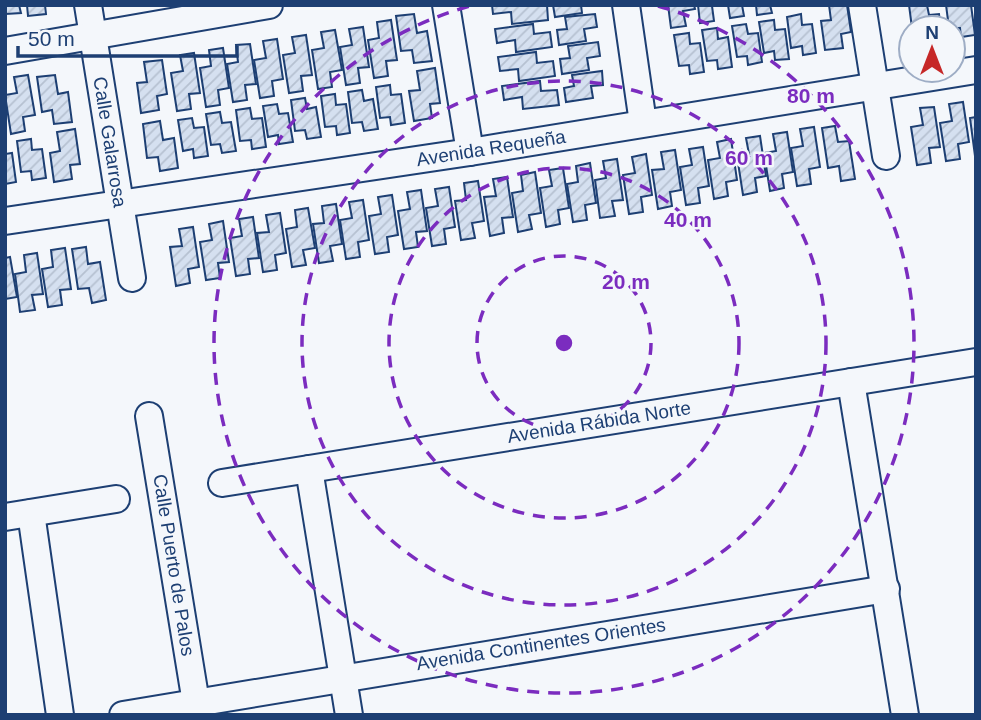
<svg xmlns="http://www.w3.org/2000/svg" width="981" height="720" font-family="Arial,sans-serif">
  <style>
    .building { fill: url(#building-hatch); stroke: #1d3f73; stroke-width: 2 }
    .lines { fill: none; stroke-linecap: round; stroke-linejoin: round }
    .minor-casing { stroke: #1d3f73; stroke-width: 30 }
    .minor { stroke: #f4f7fb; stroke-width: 26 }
    .ring { fill: none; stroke: #7b2cbf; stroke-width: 3.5; stroke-dasharray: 12 9 }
    .labels { text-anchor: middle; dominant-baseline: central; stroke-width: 5; stroke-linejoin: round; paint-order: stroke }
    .street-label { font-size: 19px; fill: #1d3f73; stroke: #f4f7fb }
    .centre { fill: #7b2cbf; stroke: #f4f7fb; stroke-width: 3.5 }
    .ring-label { font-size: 21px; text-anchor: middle; font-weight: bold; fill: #7b2cbf; stroke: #f4f7fb; stroke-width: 5; stroke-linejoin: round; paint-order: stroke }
  </style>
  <defs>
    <pattern id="building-hatch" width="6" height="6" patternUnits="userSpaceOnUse" patternTransform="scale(1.75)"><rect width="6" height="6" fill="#d5e0f0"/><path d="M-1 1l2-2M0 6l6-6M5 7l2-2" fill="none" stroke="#b6c1d1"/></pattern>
  </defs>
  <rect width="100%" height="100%" fill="#f4f7fb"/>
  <g class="building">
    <path d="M 5,5 L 19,5 L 21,13 L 6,14 Z"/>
    <path d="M 27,5 L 45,5 L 46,14 L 28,16 Z"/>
    <path d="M 492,5 L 547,5 L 548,20 L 512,24 L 511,12 L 493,14 Z"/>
    <path d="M 553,5 L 581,5 L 582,13 L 555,17 Z"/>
    <path d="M 668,5 L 694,5 L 695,9 L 683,11 L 686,26 L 671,28 Z"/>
    <path d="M 698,5 L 718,5 L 712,6 L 714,21 L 700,23 Z"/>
    <path d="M 728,5 L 742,5 L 744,16 L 730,18 Z"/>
    <path d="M 756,5 L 770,5 L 772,13 L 757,15 Z"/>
    <path d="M 829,5 L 847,5 L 851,32 L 841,34 L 843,48 L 825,50 L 821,21 L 831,20 Z"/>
    <path d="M 909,5 L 927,5 L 929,15 L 939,14 L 941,28 L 912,28 Z"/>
    <path d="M 946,5 L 971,5 L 975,35 L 961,37 L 960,28 L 949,28 Z"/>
    <path d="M 414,14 L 417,33 L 427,31 L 432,61 L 414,63 L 412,50 L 401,51 L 396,16 Z"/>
    <path d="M 595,14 L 597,27 L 584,29 L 586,41 L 559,45 L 557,30 L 567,29 L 565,17 Z"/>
    <path d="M 801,14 L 802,25 L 812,24 L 816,53 L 803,55 L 802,46 L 791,48 L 787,17 Z"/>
    <path d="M 391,20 L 397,60 L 386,61 L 388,76 L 374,78 L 368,40 L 379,38 L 377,22 Z"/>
    <path d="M 774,20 L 775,30 L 785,29 L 789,59 L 775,60 L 774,51 L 764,53 L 759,22 Z"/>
    <path d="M 533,24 L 534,34 L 550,32 L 552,47 L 516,52 L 515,40 L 497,43 L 495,29 Z"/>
    <path d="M 746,24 L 748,34 L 758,33 L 762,62 L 748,65 L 747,56 L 737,57 L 732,26 Z"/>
    <path d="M 363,27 L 369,67 L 358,68 L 360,83 L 346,85 L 340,47 L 352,45 L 349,29 Z"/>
    <path d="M 717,28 L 718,39 L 728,37 L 732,67 L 718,69 L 717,60 L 707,61 L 702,30 Z"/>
    <path d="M 335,30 L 342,70 L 330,72 L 332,87 L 318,89 L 312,50 L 324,48 L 321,32 Z"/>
    <path d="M 689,33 L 690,44 L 700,43 L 704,72 L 690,74 L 689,65 L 679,66 L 674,35 Z"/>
    <path d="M 306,35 L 312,75 L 301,76 L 303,91 L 289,93 L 283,55 L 295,53 L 292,37 Z"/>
    <path d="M 277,39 L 283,79 L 272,81 L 274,96 L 260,98 L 254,60 L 266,58 L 263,41 Z"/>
    <path d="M 598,42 L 600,56 L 587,58 L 589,70 L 562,74 L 560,59 L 570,58 L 568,46 Z"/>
    <path d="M 250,44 L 256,84 L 245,85 L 247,100 L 233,102 L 227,64 L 238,62 L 236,45 Z"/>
    <path d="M 223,48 L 229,88 L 218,90 L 220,105 L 206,107 L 200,68 L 211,66 L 209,50 Z"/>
    <path d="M 536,52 L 537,63 L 553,61 L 555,76 L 519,81 L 518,69 L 500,71 L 498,57 Z"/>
    <path d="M 194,53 L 200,93 L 189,94 L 191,109 L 177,111 L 171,73 L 183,71 L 180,55 Z"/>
    <path d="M 162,60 L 167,94 L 157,96 L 159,110 L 141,113 L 137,83 L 147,82 L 144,62 Z"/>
    <path d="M 435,68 L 440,103 L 430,104 L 432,118 L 414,121 L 409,91 L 420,90 L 417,71 Z"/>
    <path d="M 602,71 L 603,85 L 591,86 L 593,98 L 566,102 L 564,88 L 574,86 L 572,75 Z"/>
    <path d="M 28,75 L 35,115 L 23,117 L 25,131 L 11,134 L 5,95 L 17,93 L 14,77 Z"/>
    <path d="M 55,75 L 58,94 L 68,92 L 72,122 L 54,124 L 52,110 L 42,112 L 37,77 Z"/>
    <path d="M 540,81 L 541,91 L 557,90 L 559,105 L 523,109 L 522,97 L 504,100 L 502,86 Z"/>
    <path d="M 390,85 L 391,95 L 401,94 L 405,123 L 391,125 L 390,117 L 380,118 L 376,87 Z"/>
    <path d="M 362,90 L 364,101 L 373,99 L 378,129 L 364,131 L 362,122 L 352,123 L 348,92 Z"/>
    <path d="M 335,94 L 336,105 L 346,104 L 350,133 L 337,135 L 336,126 L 325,127 L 321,96 Z"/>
    <path d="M 305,98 L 307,109 L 316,107 L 321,137 L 307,139 L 305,130 L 295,131 L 291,100 Z"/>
    <path d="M 963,102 L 969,142 L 958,144 L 960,159 L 946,161 L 940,123 L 952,121 L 949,104 Z"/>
    <path d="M 277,104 L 279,114 L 288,113 L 293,142 L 279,144 L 278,135 L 268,137 L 263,106 Z"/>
    <path d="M 934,107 L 940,147 L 929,148 L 931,163 L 917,165 L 911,127 L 923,125 L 920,108 Z"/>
    <path d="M 250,108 L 252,119 L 262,118 L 266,147 L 252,149 L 251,140 L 240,141 L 236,110 Z"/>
    <path d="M 220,112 L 222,123 L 231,122 L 236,151 L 222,153 L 220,144 L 211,145 L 206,114 Z"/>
    <path d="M 976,117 L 976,156 L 975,156 L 970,118 Z"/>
    <path d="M 192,118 L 194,128 L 204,127 L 208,156 L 194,158 L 193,149 L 183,151 L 178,120 Z"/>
    <path d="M 160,121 L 163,140 L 174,138 L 178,168 L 160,171 L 158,157 L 147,158 L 143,124 Z"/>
    <path d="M 835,126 L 838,142 L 849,141 L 855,179 L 841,181 L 839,166 L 828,168 L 822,128 Z"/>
    <path d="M 814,127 L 820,167 L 809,169 L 811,184 L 797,186 L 791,148 L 803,146 L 800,129 Z"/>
    <path d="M 75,129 L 80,164 L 70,165 L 72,179 L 54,182 L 50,153 L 60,151 L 57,132 Z"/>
    <path d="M 787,132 L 793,172 L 782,174 L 784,188 L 770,191 L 764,153 L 776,151 L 773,134 Z"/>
    <path d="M 760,136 L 766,176 L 755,178 L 757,192 L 743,195 L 737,156 L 749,154 L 746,138 Z"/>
    <path d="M 31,139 L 32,150 L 42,149 L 46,178 L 32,180 L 31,171 L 21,172 L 17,141 Z"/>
    <path d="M 731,139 L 737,180 L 726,182 L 728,196 L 714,199 L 708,160 L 720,158 L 717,142 Z"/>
    <path d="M 703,147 L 709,186 L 698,188 L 700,203 L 686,205 L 680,167 L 692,165 L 689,149 Z"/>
    <path d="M 675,150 L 681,190 L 670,192 L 672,206 L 658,209 L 652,170 L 664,169 L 661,152 Z"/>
    <path d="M 12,153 L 16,182 L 5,184 L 5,154 Z"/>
    <path d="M 646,154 L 652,195 L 641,197 L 643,212 L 629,214 L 623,175 L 635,173 L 632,157 Z"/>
    <path d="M 617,159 L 623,200 L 612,201 L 615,216 L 600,218 L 595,180 L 606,178 L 603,161 Z"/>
    <path d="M 590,163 L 596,203 L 585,205 L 587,220 L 573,222 L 567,184 L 578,182 L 576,166 Z"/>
    <path d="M 563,168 L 569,208 L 558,210 L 560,224 L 546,227 L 540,188 L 552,186 L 549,170 Z"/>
    <path d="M 535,172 L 541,213 L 529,215 L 532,229 L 518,232 L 512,193 L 523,191 L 521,175 Z"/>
    <path d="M 507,177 L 513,217 L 502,218 L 504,233 L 490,236 L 484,197 L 496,196 L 493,179 Z"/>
    <path d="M 478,181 L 484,221 L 472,223 L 475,238 L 461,240 L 455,201 L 466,200 L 464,183 Z"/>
    <path d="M 449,187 L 455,227 L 444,229 L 446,244 L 432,246 L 426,208 L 438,206 L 435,189 Z"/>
    <path d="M 421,190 L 427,231 L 416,232 L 418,247 L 404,249 L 398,211 L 410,209 L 407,192 Z"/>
    <path d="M 392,195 L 398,235 L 387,237 L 389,252 L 375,254 L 369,216 L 381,214 L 378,197 Z"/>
    <path d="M 363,200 L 369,240 L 358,242 L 360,257 L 346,259 L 340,220 L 352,218 L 349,202 Z"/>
    <path d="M 336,204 L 342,244 L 330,246 L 333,261 L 319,263 L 313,224 L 324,223 L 322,206 Z"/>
    <path d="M 308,208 L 315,248 L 303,250 L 306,265 L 292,267 L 286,229 L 297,227 L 295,210 Z"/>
    <path d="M 280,213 L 286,253 L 275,255 L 277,270 L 263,272 L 257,233 L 269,232 L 266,215 Z"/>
    <path d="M 253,217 L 259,258 L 248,259 L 250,274 L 236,276 L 230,238 L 242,236 L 239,219 Z"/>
    <path d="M 223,221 L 229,262 L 218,263 L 220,278 L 206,280 L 200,242 L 212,240 L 209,224 Z"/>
    <path d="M 193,227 L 199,267 L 188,269 L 190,283 L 176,286 L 170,247 L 182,246 L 179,229 Z"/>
    <path d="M 86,247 L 88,264 L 100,262 L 106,300 L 92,303 L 89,288 L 78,289 L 72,249 Z"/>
    <path d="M 65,248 L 71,289 L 60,290 L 62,305 L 48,307 L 42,269 L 53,267 L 51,250 Z"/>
    <path d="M 37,253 L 43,294 L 32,295 L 35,310 L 20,312 L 15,274 L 26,272 L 24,255 Z"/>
    <path d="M 10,257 L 17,297 L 5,299 L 5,258 Z"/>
  </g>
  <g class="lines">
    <g class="minor-casing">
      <g id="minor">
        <path d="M 88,5 L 132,278"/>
        <path d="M 446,5 L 470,152"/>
        <path d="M 626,5 L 643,123"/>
        <path d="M 862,5 L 886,156"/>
        <path d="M 5,51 L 269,5"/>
        <path d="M 5,221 L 470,152 L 976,70"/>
        <path d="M 851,382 L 905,715"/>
        <path d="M 149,416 L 198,715"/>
        <path d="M 309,469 L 349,715"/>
        <path d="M 222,483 L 976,362"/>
        <path d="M 31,513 L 60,715"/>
        <path d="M 5,517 L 116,499"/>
        <path d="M 123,715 L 886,589"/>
      </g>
    </g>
    <use href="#minor" class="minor"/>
  </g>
  <g class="ring">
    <circle cx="564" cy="343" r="87"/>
    <circle cx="564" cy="343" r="175"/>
    <circle cx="564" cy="343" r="262"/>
    <path d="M658 6A350 350 0 1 1 470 6"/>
  </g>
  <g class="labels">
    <g class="street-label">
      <text transform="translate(110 142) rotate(81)">Calle Galarrosa</text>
      <text transform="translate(491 148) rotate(-9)">Avenida Requeña</text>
      <text transform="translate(599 422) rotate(-9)">Avenida Rábida Norte</text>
      <text transform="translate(174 565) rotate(81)">Calle Puerto de Palos</text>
      <text transform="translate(541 644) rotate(-9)">Avenida Continentes Orientes</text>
    </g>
  </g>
  <circle cx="564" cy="343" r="10" class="centre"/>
  <g class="ring-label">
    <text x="811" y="103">80 m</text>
    <text x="749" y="165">60 m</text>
    <text x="688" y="227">40 m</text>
    <text x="626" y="289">20 m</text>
  </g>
  <rect width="981" height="720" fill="none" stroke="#1d3f73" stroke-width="14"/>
  <g transform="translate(932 49)"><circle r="33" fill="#f4f7fb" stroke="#9eadc5" stroke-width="2"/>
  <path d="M0-5L12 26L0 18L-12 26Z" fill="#c62828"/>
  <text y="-10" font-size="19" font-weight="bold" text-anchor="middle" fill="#1d3f73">N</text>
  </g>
  <path d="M18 46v10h219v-10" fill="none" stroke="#1d3f73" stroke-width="3.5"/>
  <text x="28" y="46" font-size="21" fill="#1d3f73" stroke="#f4f7fb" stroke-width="5" paint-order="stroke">50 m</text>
</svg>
